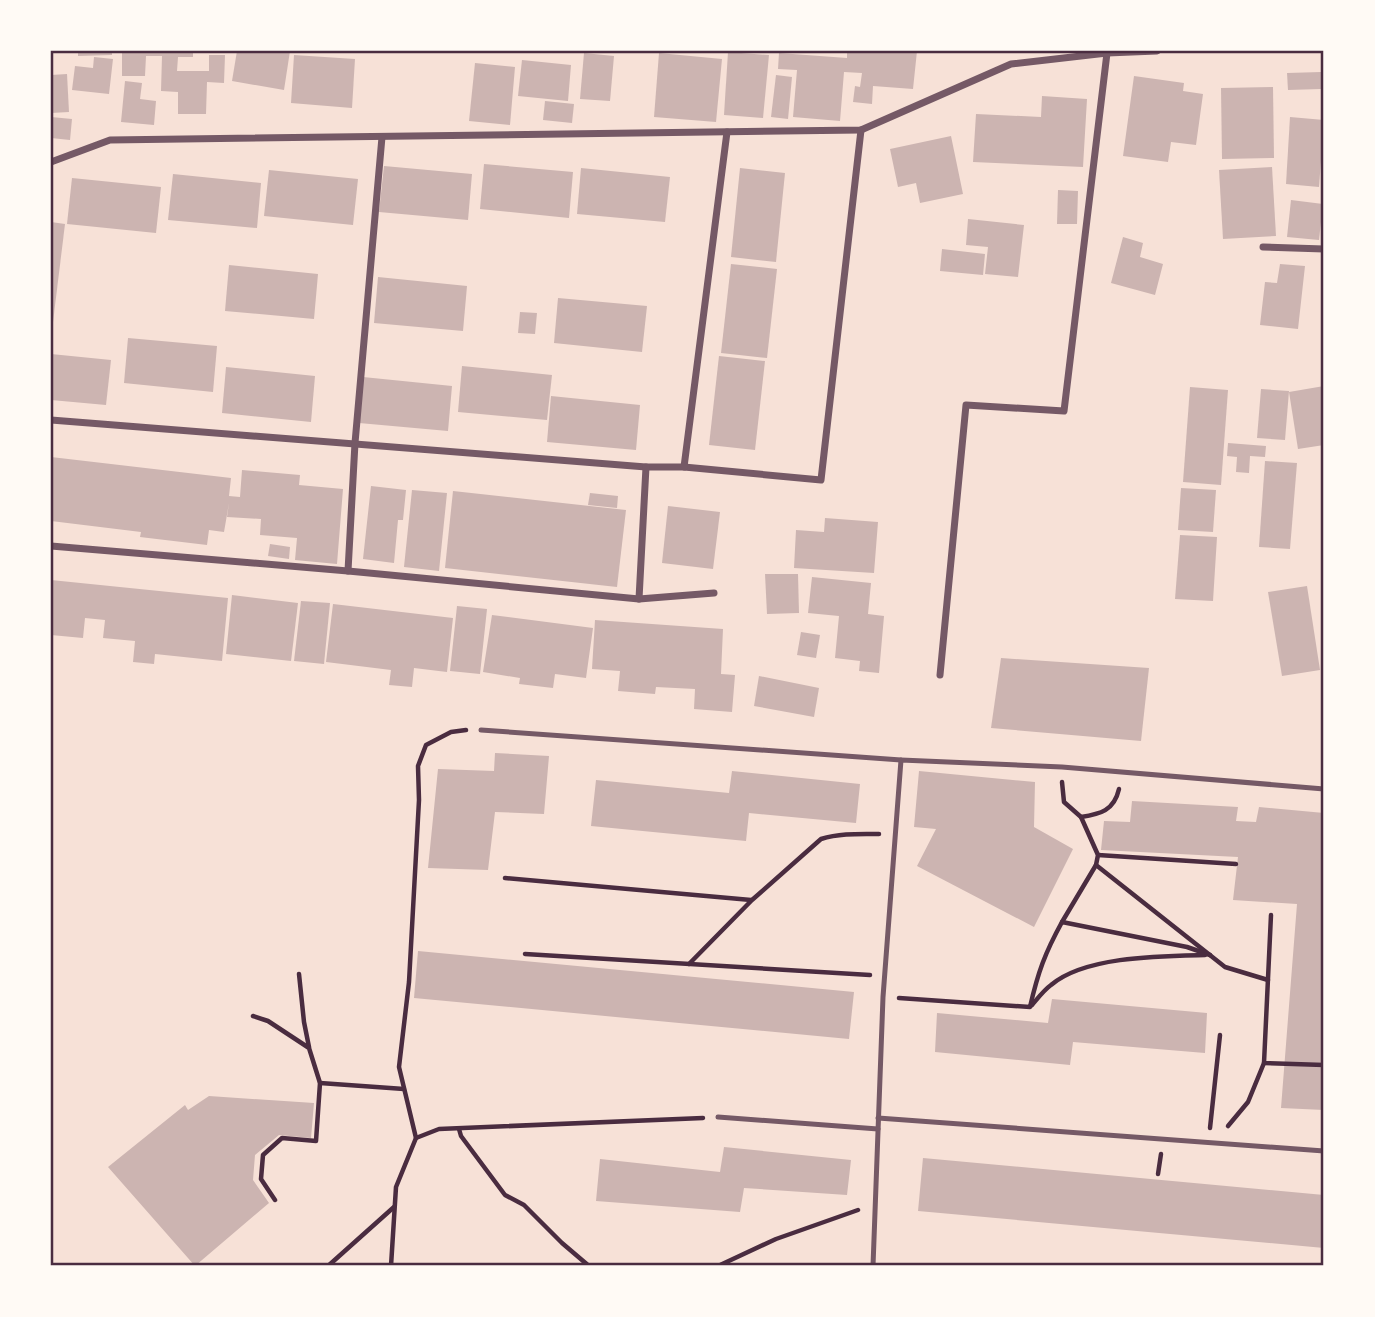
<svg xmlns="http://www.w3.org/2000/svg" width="1375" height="1317" font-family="Overpass,sans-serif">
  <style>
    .building { fill: #ccb4b1 }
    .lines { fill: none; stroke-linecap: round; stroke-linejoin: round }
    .path { stroke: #4a2c40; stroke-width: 4.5 }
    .service { stroke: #755966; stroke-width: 5 }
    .minor { stroke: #755966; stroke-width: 7 }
    .neatline { fill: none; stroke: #4a2c40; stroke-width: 2.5 }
  </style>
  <rect width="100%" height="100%" fill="#f7e1d7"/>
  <g class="building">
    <path d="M 78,51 L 112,51 L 112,55 L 78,56 Z"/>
    <path d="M 122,51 L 193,51 L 193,57 L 178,57 L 177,71 L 209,71 L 209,55 L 225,55 L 224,83 L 207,82 L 206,114 L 178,114 L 178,92 L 161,91 L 162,56 L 146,56 L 145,76 L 122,76 Z"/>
    <path d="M 237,51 L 290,51 L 284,90 L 232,81 Z"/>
    <path d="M 847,51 L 917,51 L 913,89 L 873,86 L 872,104 L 853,102 L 855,86 L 860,87 L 862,73 L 844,72 L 840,121 L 793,117 L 797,70 L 778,69 L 779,53 L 847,58 Z"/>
    <path d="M 728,52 L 769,55 L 763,118 L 724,115 Z"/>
    <path d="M 584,53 L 614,56 L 610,101 L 580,99 Z"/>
    <path d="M 659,53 L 722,59 L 716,122 L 654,117 Z"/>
    <path d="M 294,55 L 355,59 L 352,108 L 291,103 Z"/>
    <path d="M 94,57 L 113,59 L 109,94 L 72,90 L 75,66 L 93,68 Z"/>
    <path d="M 522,60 L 571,65 L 568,101 L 518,96 Z"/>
    <path d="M 475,63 L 515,67 L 510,125 L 469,121 Z"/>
    <path d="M 1321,72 L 1321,89 L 1288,90 L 1287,73 Z"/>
    <path d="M 67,74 L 69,112 L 51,113 L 51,75 Z"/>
    <path d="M 776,75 L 792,77 L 788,119 L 771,117 Z"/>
    <path d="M 1134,76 L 1184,83 L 1183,91 L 1203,94 L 1196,145 L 1171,142 L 1168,162 L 1123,156 Z"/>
    <path d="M 125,81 L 142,83 L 140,99 L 156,101 L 154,125 L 121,122 Z"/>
    <path d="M 1273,87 L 1274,158 L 1222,159 L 1221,88 Z"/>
    <path d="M 1042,96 L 1087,99 L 1083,167 L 973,162 L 976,114 L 1041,117 Z"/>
    <path d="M 545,101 L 574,104 L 572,123 L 543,120 Z"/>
    <path d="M 51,117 L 72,119 L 70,140 L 51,138 Z"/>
    <path d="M 1290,117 L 1324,120 L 1319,187 L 1286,184 Z"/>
    <path d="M 951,136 L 963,194 L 920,203 L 916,183 L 898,187 L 890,149 Z"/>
    <path d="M 484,164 L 573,172 L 569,218 L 480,209 Z"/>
    <path d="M 384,166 L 472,174 L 468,220 L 379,212 Z"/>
    <path d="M 1272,167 L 1276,236 L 1223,239 L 1219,170 Z"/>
    <path d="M 581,168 L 670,177 L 665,222 L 577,214 Z"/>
    <path d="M 740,168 L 785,173 L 776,262 L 731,257 Z"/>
    <path d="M 269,170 L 358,179 L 353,225 L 264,216 Z"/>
    <path d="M 173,174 L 261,183 L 257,228 L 168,220 Z"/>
    <path d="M 72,178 L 161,187 L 156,233 L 67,224 Z"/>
    <path d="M 1058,190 L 1078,191 L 1077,224 L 1057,224 Z"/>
    <path d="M 1291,200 L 1323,204 L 1319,240 L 1287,237 Z"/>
    <path d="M 968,219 L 1024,225 L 1018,277 L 985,274 L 988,247 L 966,245 Z"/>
    <path d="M 51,222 L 65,224 L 53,322 L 51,322 Z"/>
    <path d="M 1123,237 L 1143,243 L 1140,257 L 1163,264 L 1155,295 L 1111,283 Z"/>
    <path d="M 942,249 L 985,254 L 983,275 L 940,271 Z"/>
    <path d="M 731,264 L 777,269 L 767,358 L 721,353 Z"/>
    <path d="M 1280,264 L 1305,266 L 1298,329 L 1260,325 L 1265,282 L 1277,283 Z"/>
    <path d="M 229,265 L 318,274 L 314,319 L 225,311 Z"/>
    <path d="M 378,277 L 467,286 L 463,331 L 374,323 Z"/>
    <path d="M 558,298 L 647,306 L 642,352 L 554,343 Z"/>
    <path d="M 520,312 L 537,313 L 535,334 L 518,333 Z"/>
    <path d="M 128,338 L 217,346 L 213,392 L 124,383 Z"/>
    <path d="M 51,354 L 111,360 L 106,405 L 51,400 Z"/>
    <path d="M 719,356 L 765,361 L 755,450 L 709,445 Z"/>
    <path d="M 462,366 L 552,375 L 547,420 L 458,412 Z"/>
    <path d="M 226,367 L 315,376 L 311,422 L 222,413 Z"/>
    <path d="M 363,377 L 452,386 L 448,431 L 359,423 Z"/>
    <path d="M 1324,386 L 1324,445 L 1298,449 L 1289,392 Z"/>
    <path d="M 1190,387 L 1228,390 L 1221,485 L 1183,482 Z"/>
    <path d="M 1261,389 L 1289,391 L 1285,440 L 1257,438 Z"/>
    <path d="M 551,396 L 640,405 L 636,450 L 547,442 Z"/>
    <path d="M 1228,443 L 1266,446 L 1265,457 L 1250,456 L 1249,473 L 1236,472 L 1237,457 L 1227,456 Z"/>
    <path d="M 51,457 L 231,478 L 229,496 L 240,497 L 242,470 L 300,475 L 299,485 L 343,489 L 337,564 L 295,560 L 297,538 L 260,535 L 261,519 L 227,517 L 229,503 L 224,532 L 209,530 L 207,545 L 140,537 L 141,532 L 51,521 Z"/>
    <path d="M 1265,461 L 1297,463 L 1290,549 L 1259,547 Z"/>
    <path d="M 371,486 L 406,490 L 403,520 L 398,520 L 394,563 L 363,559 Z"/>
    <path d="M 1181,488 L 1216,490 L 1213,532 L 1178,530 Z"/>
    <path d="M 412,490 L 447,493 L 439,571 L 404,567 Z"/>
    <path d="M 453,491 L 626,510 L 617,587 L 445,568 Z"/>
    <path d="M 590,493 L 618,496 L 617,508 L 588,505 Z"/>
    <path d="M 668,506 L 720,512 L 713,569 L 662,563 Z"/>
    <path d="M 825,518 L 878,522 L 874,573 L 794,568 L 796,530 L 824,532 Z"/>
    <path d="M 1180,535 L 1217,537 L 1213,601 L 1175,599 Z"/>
    <path d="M 270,544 L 290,547 L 289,559 L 268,556 Z"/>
    <path d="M 765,574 L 798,574 L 799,613 L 767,614 Z"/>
    <path d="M 812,577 L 871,583 L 868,614 L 884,616 L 879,673 L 859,671 L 860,661 L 835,658 L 839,616 L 808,613 Z"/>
    <path d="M 51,580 L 228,598 L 222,661 L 155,654 L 154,664 L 133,662 L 135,641 L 103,638 L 105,620 L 85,618 L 83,638 L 51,635 Z"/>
    <path d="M 1307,586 L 1320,670 L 1282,676 L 1268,592 Z"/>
    <path d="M 232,595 L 298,603 L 291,661 L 226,654 Z"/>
    <path d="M 301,601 L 330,603 L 324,664 L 294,661 Z"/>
    <path d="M 333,604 L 453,618 L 447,672 L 414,668 L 412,687 L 389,685 L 391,670 L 326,662 Z"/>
    <path d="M 457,606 L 487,609 L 480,674 L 450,671 Z"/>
    <path d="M 492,615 L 593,628 L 586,678 L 555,674 L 553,688 L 519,684 L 520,678 L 483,672 Z"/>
    <path d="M 595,620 L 723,629 L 721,674 L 735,675 L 732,712 L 694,709 L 695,689 L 656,687 L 655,694 L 618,691 L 620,671 L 592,669 Z"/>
    <path d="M 801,632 L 820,635 L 816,658 L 797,655 Z"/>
    <path d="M 1001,658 L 1149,668 L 1141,741 L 991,728 Z"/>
    <path d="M 759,676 L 819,688 L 814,717 L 754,706 Z"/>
    <path d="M 495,753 L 549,756 L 544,814 L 495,812 L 488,870 L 428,868 L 438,769 L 494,771 Z"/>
    <path d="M 732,771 L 860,784 L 856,823 L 749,813 L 746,841 L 591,826 L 596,780 L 729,793 Z"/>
    <path d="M 919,771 L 1035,782 L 1034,827 L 1073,849 L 1034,927 L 917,866 L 936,829 L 914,827 Z"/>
    <path d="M 1132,801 L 1238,807 L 1236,821 L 1256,822 L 1259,807 L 1324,813 L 1324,1110 L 1281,1108 L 1297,904 L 1233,900 L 1238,857 L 1101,850 L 1104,821 L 1130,822 Z"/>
    <path d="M 418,951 L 854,992 L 849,1039 L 414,998 Z"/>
    <path d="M 1052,999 L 1207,1013 L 1205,1053 L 1073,1042 L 1070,1065 L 935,1052 L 937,1013 L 1048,1023 Z"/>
    <path d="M 209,1096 L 314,1103 L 311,1138 L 279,1135 L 255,1155 L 253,1180 L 269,1203 L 195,1266 L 108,1167 L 185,1105 L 188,1110 Z"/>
    <path d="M 724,1147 L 851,1160 L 847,1195 L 744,1188 L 740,1212 L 596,1201 L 600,1159 L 720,1172 Z"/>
    <path d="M 923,1158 L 1324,1195 L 1324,1248 L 918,1211 Z"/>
  </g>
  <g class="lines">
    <g class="path">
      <path d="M 1062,782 L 1064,802 L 1081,817 L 1098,855 L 1096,865 L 1225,967 L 1268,980"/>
      <path d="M 1081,817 C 1100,814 1114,811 1119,789"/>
      <path d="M 1098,855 L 1236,864"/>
      <path d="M 505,878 L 751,900"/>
      <path d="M 1271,915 L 1264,1063 L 1324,1065"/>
      <path d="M 1062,922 L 1096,865"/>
      <path d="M 525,954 L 870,975"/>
      <path d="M 689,964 L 752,900 L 821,839 C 840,833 859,834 879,834"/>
      <path d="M 299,974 L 304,1022 L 309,1047"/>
      <path d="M 899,998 L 1030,1007 C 1038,972 1045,953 1062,922 L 1187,947 L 1210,955"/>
      <path d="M 1032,1005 C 1038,998 1044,990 1051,985 C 1085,956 1162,956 1205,955"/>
      <path d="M 253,1016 L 268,1021 L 309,1048 L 320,1083 L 316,1141 L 282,1138 L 263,1155 L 261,1179 L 275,1200"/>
      <path d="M 320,1083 L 404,1089"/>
      <path d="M 1228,1126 L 1248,1102 L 1264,1063"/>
      <path d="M 1210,1128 L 1220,1035"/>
      <path d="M 459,1129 L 461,1136 L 505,1195 L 524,1205 L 562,1243 L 589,1266"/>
      <path d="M 416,1138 L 399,1067 L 409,982 L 419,800 L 418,766 L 426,745 L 451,732 L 466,730"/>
      <path d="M 1158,1174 L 1161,1154"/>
      <path d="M 328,1266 L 394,1207"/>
      <path d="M 391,1266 L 396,1187 L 416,1138 L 439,1129 L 703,1118"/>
      <path d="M 718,1266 L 776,1239 L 858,1210"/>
    </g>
    <g class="service">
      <path d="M 481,730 L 901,760"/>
      <path d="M 718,1117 L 878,1129"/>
      <path d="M 878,1118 L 1324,1151"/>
      <path d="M 873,1266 L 883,997 L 901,760 L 1062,767 L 1324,789"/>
    </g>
    <g class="minor">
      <path d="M 51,162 L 110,140 L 861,130 L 1011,64 L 1107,53 L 1157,51"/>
      <path d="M 1263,247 L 1324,249"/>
      <path d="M 51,420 L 646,467 L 684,467 L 821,480 L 861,130"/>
      <path d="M 684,467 L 727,132"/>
      <path d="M 51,546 L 348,571 L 639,599 L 714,593"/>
      <path d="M 348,571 L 355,443 L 382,137"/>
      <path d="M 639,599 L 646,467"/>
      <path d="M 940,675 L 966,405 L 1064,411 L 1107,53"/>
    </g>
  </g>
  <rect width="1375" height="1317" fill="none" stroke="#fffaf5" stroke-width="105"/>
  <rect x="52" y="52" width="1270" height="1212" class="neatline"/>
</svg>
